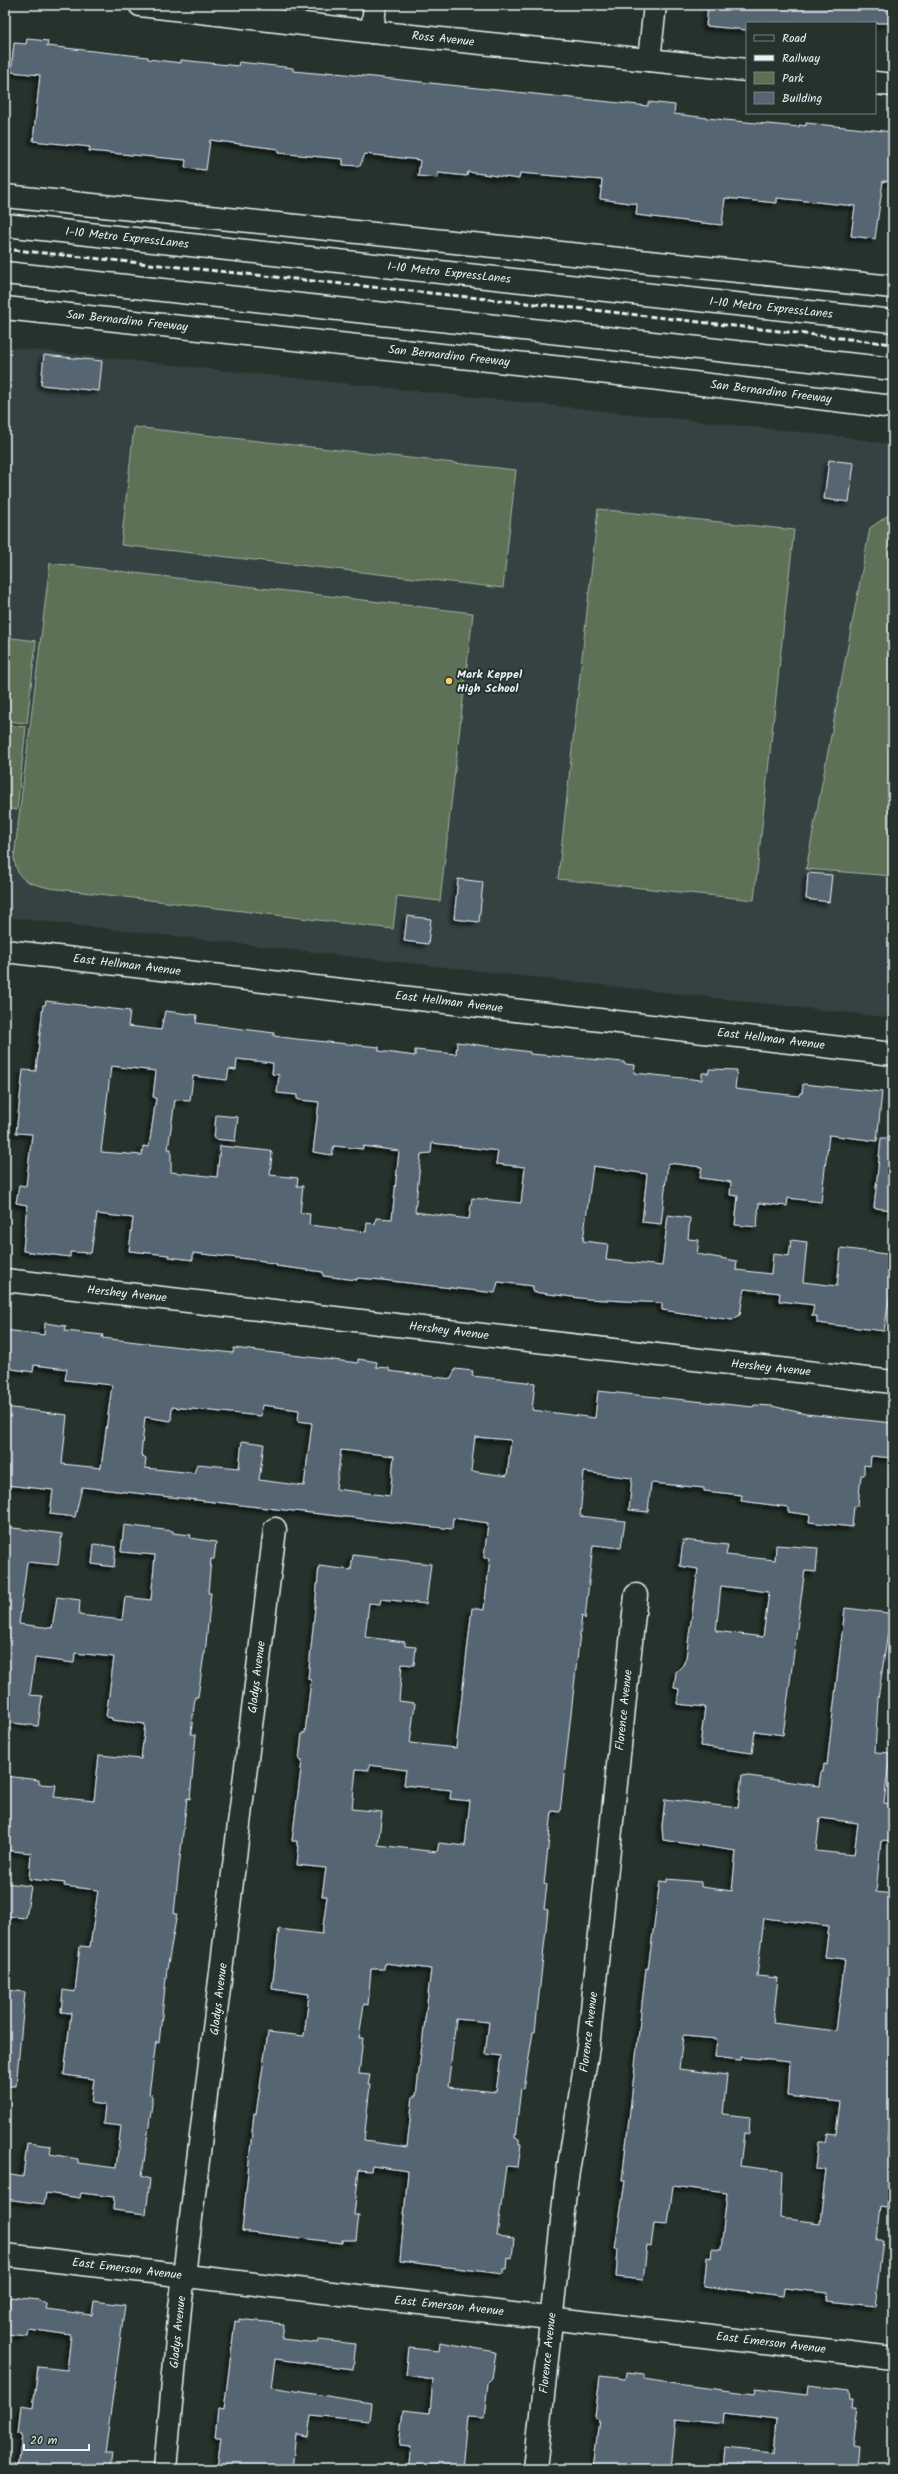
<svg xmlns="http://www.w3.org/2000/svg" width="898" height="2474" font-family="Kalam,sans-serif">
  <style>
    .built { fill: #344242 }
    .green { fill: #5c7154; stroke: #a2b1a6 }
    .building { fill: #556572; stroke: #e8f1f8; fill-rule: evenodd; filter: url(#shadow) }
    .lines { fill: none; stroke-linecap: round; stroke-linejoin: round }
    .minor-casing { stroke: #e8f1f8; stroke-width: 25 }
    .highway-casing { stroke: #e8f1f8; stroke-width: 25 }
    .minor { stroke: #26332d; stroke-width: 22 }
    .highway { stroke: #26332d; stroke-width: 22 }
    .rail { stroke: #e8f1f8; stroke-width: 3; stroke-dasharray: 6 3; stroke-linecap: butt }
    .poi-dot { fill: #ffd166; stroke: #26332d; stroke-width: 1.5 }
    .labels { text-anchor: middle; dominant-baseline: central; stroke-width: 4; stroke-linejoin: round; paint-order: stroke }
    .street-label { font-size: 12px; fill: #e8f1f8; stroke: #26332d }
    .poi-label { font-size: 12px; font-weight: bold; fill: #e8f1f8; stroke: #26332d; text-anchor: start }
  </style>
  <defs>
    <filter id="shadow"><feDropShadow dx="-3.5" dy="3.5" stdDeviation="2" flood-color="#0009"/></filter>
  </defs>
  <rect width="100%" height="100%" fill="#26332d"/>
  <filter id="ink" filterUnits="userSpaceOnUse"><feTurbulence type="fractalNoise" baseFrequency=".025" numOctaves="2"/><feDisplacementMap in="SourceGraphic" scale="8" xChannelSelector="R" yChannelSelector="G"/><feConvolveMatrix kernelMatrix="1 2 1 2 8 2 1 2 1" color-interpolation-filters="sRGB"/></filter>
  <g filter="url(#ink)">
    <path class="built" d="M 5,347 L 846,437 L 893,445 L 893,1018 L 5,917 Z"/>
    <g class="green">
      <path d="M 134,427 L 516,470 L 503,588 L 121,545 Z"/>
      <path d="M 598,509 L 794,530 L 754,900 L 558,879 Z"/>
      <path d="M 893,512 L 893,876 L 806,869 L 870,528 Z"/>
      <path d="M 50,563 L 473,613 L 440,901 L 397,896 L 393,929 L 49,888 C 27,882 18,882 14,858 Z"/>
      <path d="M 5,637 L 36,641 L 27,723 L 5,721 Z"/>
      <path d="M 5,725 L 26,727 L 17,810 L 5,808 Z"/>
    </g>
    <g class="building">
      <path d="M 708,5 L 873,5 L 890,7 L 889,23 L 747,23 L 747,30 L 706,26 Z"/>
      <path d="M 27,39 L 48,41 L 47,46 L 148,57 L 148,59 L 181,63 L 181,60 L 238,66 L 239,62 L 293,68 L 293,71 L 326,74 L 326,72 L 648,106 L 648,102 L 675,105 L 674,114 L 725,120 L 799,127 L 799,125 L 806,126 L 806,123 L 893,132 L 893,182 L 883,181 L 875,239 L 851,236 L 855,206 L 777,198 L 777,203 L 725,198 L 722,225 L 702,223 L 636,215 L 637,204 L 600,199 L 602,180 L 520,173 L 519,179 L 468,172 L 467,176 L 438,173 L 438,178 L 418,176 L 420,160 L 365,154 L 360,166 L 343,165 L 343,159 L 278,153 L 278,149 L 210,140 L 206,170 L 185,168 L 186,160 L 89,151 L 90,147 L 33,141 L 40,75 L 11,72 L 14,43 L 26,44 Z"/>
      <path d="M 44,355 L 102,361 L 99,391 L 41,385 Z"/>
      <path d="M 829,460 L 854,463 L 849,502 L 824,499 Z"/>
      <path d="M 808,873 L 832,875 L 829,902 L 806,899 Z"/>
      <path d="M 458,879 L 483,882 L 479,922 L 454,919 Z"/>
      <path d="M 407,916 L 431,919 L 428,944 L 404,941 Z"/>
      <path d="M 46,1001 L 130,1011 L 128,1026 L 161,1030 L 165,1011 L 197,1015 L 196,1023 L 274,1033 L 274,1036 L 296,1039 L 379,1047 L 379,1051 L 415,1056 L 415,1050 L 456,1054 L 457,1042 L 530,1052 L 530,1054 L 624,1062 L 624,1064 L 635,1065 L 634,1073 L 702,1080 L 702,1073 L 709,1073 L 709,1069 L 737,1070 L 735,1089 L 799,1096 L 800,1093 L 802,1093 L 803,1084 L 882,1092 L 877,1141 L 829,1135 L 821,1202 L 788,1198 L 787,1206 L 759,1203 L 757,1227 L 735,1225 L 738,1196 L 730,1195 L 731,1182 L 700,1178 L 702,1167 L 668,1163 L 661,1224 L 642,1222 L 647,1174 L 593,1166 L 583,1241 L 608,1244 L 606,1260 L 662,1266 L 668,1215 L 690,1218 L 688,1239 L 699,1240 L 697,1254 L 737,1261 L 736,1270 L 771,1274 L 773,1254 L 789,1256 L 791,1240 L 807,1242 L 803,1282 L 837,1286 L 841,1248 L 893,1255 L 893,1275 L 884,1331 L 817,1323 L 817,1316 L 812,1316 L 814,1305 L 779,1301 L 780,1293 L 744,1289 L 740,1315 L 732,1320 L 662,1310 L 662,1303 L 588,1299 L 533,1292 L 533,1286 L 498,1282 L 495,1293 L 382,1280 L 357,1278 L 357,1280 L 323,1276 L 323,1272 L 276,1266 L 276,1264 L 265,1263 L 265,1261 L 193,1253 L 193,1260 L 169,1257 L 169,1255 L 129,1251 L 133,1218 L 97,1214 L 91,1253 L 70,1252 L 70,1257 L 23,1251 L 27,1205 L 16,1203 L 19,1185 L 26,1186 L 32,1134 L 16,1133 L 23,1070 L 36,1071 L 43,1005 L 45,1005 ZM 237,1059 L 273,1063 L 272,1074 L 279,1075 L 277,1093 L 297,1095 L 297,1099 L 300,1100 L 319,1102 L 313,1152 L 332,1155 L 334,1146 L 363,1149 L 363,1146 L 399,1151 L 392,1219 L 376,1218 L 375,1224 L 367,1223 L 366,1232 L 309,1225 L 310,1214 L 300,1213 L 303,1186 L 297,1186 L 298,1178 L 270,1175 L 272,1153 L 270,1151 L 220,1146 L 217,1177 L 171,1172 L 171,1149 L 168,1149 L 175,1100 L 190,1101 L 193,1076 L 227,1080 L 229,1069 L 236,1070 ZM 111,1066 L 156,1071 L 153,1097 L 156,1098 L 149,1147 L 143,1146 L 142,1155 L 101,1152 ZM 432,1143 L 498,1151 L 496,1164 L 525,1167 L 521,1203 L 472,1198 L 469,1219 L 415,1212 L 421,1154 L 431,1153 Z"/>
      <path d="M 216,1115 L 238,1117 L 235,1141 L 214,1139 Z"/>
      <path d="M 881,1138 L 893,1138 L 893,1210 L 874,1208 Z"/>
      <path d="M 45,1323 L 66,1326 L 65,1331 L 103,1335 L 102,1338 L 233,1353 L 234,1348 L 358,1363 L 358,1359 L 377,1362 L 376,1367 L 389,1368 L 389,1371 L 451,1379 L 455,1369 L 473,1371 L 472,1376 L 535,1383 L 532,1410 L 595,1418 L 598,1391 L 753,1407 L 754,1405 L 772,1406 L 806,1414 L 893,1423 L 893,1458 L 871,1456 L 870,1466 L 864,1465 L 864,1475 L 861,1475 L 858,1506 L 854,1506 L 852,1527 L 809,1522 L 810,1515 L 788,1512 L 788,1507 L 741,1501 L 742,1495 L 704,1491 L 704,1488 L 651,1483 L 648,1512 L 629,1510 L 632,1478 L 584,1472 L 580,1516 L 625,1521 L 621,1548 L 593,1545 L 585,1619 L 582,1615 L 560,1812 L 552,1811 L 547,1857 L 544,1884 L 547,1885 L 544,1909 L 548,1910 L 535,2032 L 533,2032 L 524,2089 L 521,2088 L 515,2138 L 519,2139 L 519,2144 L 521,2144 L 518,2167 L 506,2166 L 497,2236 L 514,2238 L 512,2259 L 508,2258 L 507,2269 L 504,2269 L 503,2274 L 400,2261 L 408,2171 L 372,2166 L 371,2171 L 359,2170 L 354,2215 L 359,2215 L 356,2240 L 342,2240 L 342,2243 L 242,2231 L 254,2113 L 256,2114 L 268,2032 L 304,2036 L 307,2012 L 309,1994 L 272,1989 L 279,1929 L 322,1934 L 327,1896 L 322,1896 L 326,1868 L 297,1865 L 299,1846 L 297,1846 L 297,1841 L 292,1841 L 302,1761 L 299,1760 L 302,1733 L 305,1733 L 311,1680 L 308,1679 L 319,1566 L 351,1570 L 353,1555 L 431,1564 L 426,1604 L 381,1599 L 380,1604 L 369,1603 L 365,1637 L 405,1642 L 405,1646 L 416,1647 L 414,1665 L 402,1664 L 399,1701 L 415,1703 L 410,1743 L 456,1748 L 472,1608 L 484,1610 L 490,1558 L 484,1558 L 488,1523 L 453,1518 L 452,1529 L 82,1487 L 75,1517 L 50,1514 L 53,1490 L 5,1485 L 5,1407 L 67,1415 L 62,1464 L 101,1468 L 112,1385 L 65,1380 L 67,1369 L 34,1365 L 33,1372 L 5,1368 L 5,1330 L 44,1335 ZM 262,1405 L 299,1410 L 298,1421 L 312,1423 L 304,1486 L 259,1480 L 264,1444 L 242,1441 L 239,1468 L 197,1464 L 194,1473 L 145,1468 L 146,1458 L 141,1455 L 145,1417 L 171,1421 L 172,1407 L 261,1416 ZM 475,1437 L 511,1440 L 507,1476 L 471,1471 ZM 341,1450 L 394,1456 L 390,1496 L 336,1489 ZM 369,1765 L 406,1770 L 404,1785 L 451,1790 L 450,1799 L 470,1801 L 465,1846 L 439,1843 L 437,1852 L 378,1845 L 382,1812 L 352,1809 L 356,1769 L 369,1770 ZM 385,1963 L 431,1969 L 416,2096 L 413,2096 L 407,2147 L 364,2141 L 370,2085 L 368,2085 L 370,2075 L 359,2074 L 363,2038 L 359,2038 L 364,2004 L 368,2005 L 371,1969 L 384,1969 ZM 456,2019 L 489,2022 L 485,2054 L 501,2056 L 496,2092 L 448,2087 Z"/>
      <path d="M 124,1525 L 173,1531 L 173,1533 L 191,1535 L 190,1538 L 216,1542 L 214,1559 L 211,1559 L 208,1593 L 211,1593 L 205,1654 L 204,1654 L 198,1697 L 195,1697 L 191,1734 L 196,1735 L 190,1799 L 187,1798 L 177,1885 L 174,1914 L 177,1914 L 167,1969 L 159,2043 L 156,2042 L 149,2094 L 152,2095 L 152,2104 L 142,2176 L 150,2179 L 146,2214 L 113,2210 L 114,2197 L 81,2193 L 80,2198 L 46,2193 L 44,2204 L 5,2199 L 5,2174 L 23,2177 L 27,2143 L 51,2146 L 50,2154 L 78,2159 L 78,2163 L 116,2168 L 121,2126 L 103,2124 L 105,2105 L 91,2103 L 94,2079 L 64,2075 L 71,2013 L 61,2012 L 63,1990 L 75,1992 L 80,1946 L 90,1947 L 98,1890 L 64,1886 L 65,1883 L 29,1879 L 31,1853 L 5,1850 L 5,1776 L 39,1780 L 39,1784 L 56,1785 L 54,1797 L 94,1801 L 99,1755 L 141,1759 L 145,1724 L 112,1720 L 112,1718 L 106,1717 L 114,1657 L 75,1653 L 74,1663 L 35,1658 L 30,1695 L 42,1696 L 38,1726 L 5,1722 L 9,1674 L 5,1673 L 5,1527 L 62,1534 L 58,1565 L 27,1562 L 19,1624 L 52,1628 L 57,1597 L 80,1600 L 79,1615 L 122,1620 L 125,1597 L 151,1600 L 155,1555 L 121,1552 Z"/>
      <path d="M 683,1540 L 728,1545 L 726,1555 L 775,1560 L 776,1545 L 818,1548 L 816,1572 L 805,1571 L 804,1576 L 783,1735 L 755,1731 L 752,1753 L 700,1746 L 705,1707 L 677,1704 L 679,1689 L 674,1688 L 676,1672 L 683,1665 L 686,1658 L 698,1569 L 680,1566 ZM 721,1586 L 769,1592 L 763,1637 L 716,1631 Z"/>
      <path d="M 94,1544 L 116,1547 L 114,1567 L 92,1564 Z"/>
      <path d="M 845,1608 L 888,1613 L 889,1626 L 878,1698 L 875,1752 L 890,1753 L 884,1803 L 893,1804 L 893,1842 L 881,1841 L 876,1892 L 893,1894 L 893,2108 L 891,2108 L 887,2141 L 893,2142 L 893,2160 L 887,2208 L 881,2207 L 877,2240 L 883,2240 L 875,2306 L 827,2301 L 828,2293 L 784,2288 L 783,2296 L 704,2286 L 707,2257 L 711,2258 L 712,2249 L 721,2250 L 727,2193 L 673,2186 L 668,2224 L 654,2223 L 651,2247 L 647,2246 L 643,2280 L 616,2277 L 618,2249 L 615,2249 L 625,2181 L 622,2181 L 646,1968 L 648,1969 L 660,1881 L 667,1882 L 667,1879 L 701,1882 L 701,1887 L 732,1891 L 736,1851 L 663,1840 L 662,1826 L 665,1799 L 738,1808 L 742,1775 L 819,1786 L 821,1772 L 823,1772 L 824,1764 L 827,1765 ZM 820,1818 L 858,1823 L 854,1855 L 816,1851 ZM 764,1918 L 829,1926 L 825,1957 L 845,1959 L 836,2031 L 773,2023 L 778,1978 L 757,1976 ZM 683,2036 L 717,2039 L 715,2057 L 740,2060 L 741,2057 L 790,2062 L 788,2096 L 840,2102 L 836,2134 L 827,2133 L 825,2142 L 818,2142 L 815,2168 L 826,2169 L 820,2223 L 780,2218 L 782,2171 L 740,2166 L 744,2133 L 749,2134 L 750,2117 L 723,2114 L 727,2075 L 679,2069 Z"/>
      <path d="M 5,1883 L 31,1886 L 26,1918 L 5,1916 Z"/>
      <path d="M 5,1990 L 25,1992 L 16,2086 L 5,2086 Z"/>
      <path d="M 10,2297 L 39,2300 L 47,2305 L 46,2309 L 92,2315 L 94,2301 L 125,2305 L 105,2453 L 112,2453 L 110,2469 L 18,2469 L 22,2435 L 18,2434 L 21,2405 L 33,2407 L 38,2367 L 67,2370 L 71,2335 L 28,2329 L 27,2336 L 6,2334 Z"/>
      <path d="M 239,2319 L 284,2324 L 282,2339 L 318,2343 L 319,2340 L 356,2344 L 353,2369 L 275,2359 L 271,2387 L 371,2403 L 369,2421 L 311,2415 L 308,2436 L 296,2434 L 292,2469 L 217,2469 L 221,2437 L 215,2437 L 218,2409 L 224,2410 L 235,2321 L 239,2322 Z"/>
      <path d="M 440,2342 L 496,2352 L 492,2379 L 488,2383 L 484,2418 L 467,2417 L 462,2469 L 408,2469 L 411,2447 L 399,2446 L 403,2410 L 430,2413 L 433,2379 L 406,2375 L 409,2348 L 439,2351 Z"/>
      <path d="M 626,2372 L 645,2374 L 645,2379 L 675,2384 L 755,2394 L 756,2389 L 807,2395 L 808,2385 L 849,2390 L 850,2400 L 853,2400 L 852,2409 L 857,2409 L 852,2445 L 858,2446 L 856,2469 L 724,2469 L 726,2448 L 774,2453 L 777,2419 L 724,2413 L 723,2424 L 676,2419 L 671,2469 L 643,2466 L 643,2469 L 593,2469 L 599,2420 L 595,2417 L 600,2376 L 625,2379 Z"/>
    </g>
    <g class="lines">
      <g class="minor-casing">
        <g id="minor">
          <path d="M 140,5 L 372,32 L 747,70"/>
          <path d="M 372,32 L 375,5"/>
          <path d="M 649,60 L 655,5"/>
          <path d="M 875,83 L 893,85"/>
          <path d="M 5,951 L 893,1054"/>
          <path d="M 5,1280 L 893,1382"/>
          <path d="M 5,2255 L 893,2358"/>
          <path d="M 165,2469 L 180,2308 L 275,1529"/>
          <path d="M 535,2469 L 566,2184 L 588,2047 L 636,1595"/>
        </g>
      </g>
      <g class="highway-casing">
        <g id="highway">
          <path d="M 5,196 L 893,287"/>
          <path d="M 5,225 L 893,321"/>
          <path d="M 5,273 L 893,369"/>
          <path d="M 5,308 L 618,374 L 893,407"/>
        </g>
      </g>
      <use href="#minor" class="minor"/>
      <use href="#highway" class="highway"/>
      <path class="rail" d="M 5,249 L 594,310 L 893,344"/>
    </g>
  </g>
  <circle class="poi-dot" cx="449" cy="681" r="4"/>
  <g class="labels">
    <g class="street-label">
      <text transform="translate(443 39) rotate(6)">Ross Avenue</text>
      <text transform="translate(127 238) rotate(6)">I-10 Metro ExpressLanes</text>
      <text transform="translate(449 273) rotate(6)">I-10 Metro ExpressLanes</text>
      <text transform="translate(771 308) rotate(6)">I-10 Metro ExpressLanes</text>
      <text transform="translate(127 321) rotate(6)">San Bernardino Freeway</text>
      <text transform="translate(449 356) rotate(6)">San Bernardino Freeway</text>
      <text transform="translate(771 392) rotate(7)">San Bernardino Freeway</text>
      <text transform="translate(127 965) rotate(7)">East Hellman Avenue</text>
      <text transform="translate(449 1002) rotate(7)">East Hellman Avenue</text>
      <text transform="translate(771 1039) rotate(7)">East Hellman Avenue</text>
      <text transform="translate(127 1294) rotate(6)">Hershey Avenue</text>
      <text transform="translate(449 1331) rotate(7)">Hershey Avenue</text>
      <text transform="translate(771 1368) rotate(6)">Hershey Avenue</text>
      <text transform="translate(257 1677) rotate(-83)">Gladys Avenue</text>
      <text transform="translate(624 1710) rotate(-84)">Florence Avenue</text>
      <text transform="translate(219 1999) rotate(-83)">Gladys Avenue</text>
      <text transform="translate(589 2032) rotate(-83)">Florence Avenue</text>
      <text transform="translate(127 2269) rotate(7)">East Emerson Avenue</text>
      <text transform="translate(449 2306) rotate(6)">East Emerson Avenue</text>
      <text transform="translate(178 2332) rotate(-84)">Gladys Avenue</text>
      <text transform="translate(771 2343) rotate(7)">East Emerson Avenue</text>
      <text transform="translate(548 2353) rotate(-84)">Florence Avenue</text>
    </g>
    <g class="poi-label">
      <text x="457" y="674">Mark Keppel<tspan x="457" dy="14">High School</tspan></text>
    </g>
  </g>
  <rect width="898" height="2474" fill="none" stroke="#26332d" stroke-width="20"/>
  <rect x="10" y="10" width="878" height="2454" fill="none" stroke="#e8f1f8" stroke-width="1.5" filter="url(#ink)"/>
  <rect x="746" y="22" width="130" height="92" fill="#26332d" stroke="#747f7e"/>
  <rect x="754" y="35" width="20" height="6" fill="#26332d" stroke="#747f7e"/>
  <text x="782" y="42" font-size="12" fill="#e8f1f8">Road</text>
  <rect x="754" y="55" width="20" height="6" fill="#e8f1f8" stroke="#747f7e"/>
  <text x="782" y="62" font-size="12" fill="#e8f1f8">Railway</text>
  <rect x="754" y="72" width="20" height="12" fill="#5c7154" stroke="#747f7e"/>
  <text x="782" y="82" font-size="12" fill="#e8f1f8">Park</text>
  <rect x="754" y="92" width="20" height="12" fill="#556572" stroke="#747f7e"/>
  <text x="782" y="102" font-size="12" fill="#e8f1f8">Building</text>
  <path d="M24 2444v6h65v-6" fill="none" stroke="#e8f1f8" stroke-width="2"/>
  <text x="30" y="2444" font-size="12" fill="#e8f1f8" stroke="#26332d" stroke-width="3" paint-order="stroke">20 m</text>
</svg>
